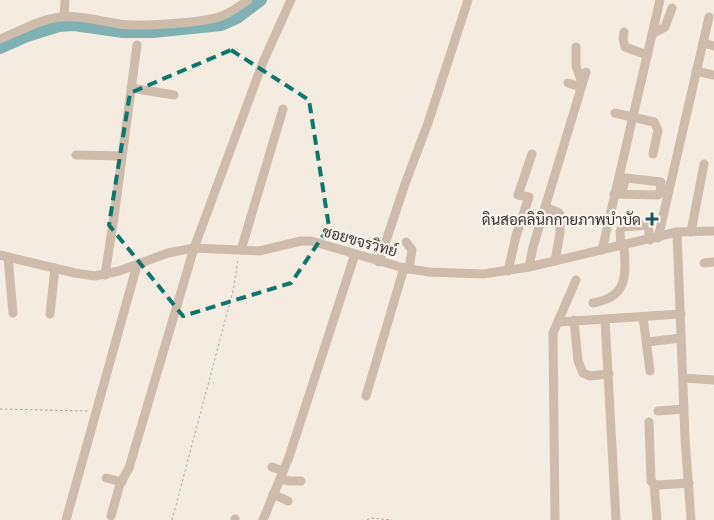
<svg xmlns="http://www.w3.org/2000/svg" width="714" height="520" font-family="'Titillium Web',Sarabun,sans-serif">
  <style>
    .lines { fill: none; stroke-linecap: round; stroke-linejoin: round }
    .river { stroke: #7fb0b2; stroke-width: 12 }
    .path { stroke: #b9a596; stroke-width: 1; stroke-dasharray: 2.5 2.5; stroke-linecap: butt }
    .minor { stroke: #cdbbac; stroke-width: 9 }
    .marked { fill: none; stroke: #0f766e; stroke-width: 4; stroke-dasharray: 10 6; stroke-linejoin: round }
    .poi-dot { fill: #1f5a5e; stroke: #fbf5ee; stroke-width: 2 }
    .labels { text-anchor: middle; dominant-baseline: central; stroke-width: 4.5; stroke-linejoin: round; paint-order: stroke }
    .poi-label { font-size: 15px; fill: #3b302b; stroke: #fbf5ee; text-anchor: end }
    .street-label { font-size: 15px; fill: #3b302b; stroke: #fbf5ee }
  </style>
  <rect width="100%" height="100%" fill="#f4ebe1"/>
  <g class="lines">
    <path class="river" d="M 0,48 L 27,36 L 59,26 L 74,25 L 123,32 L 153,32 L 221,25 L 237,18 L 261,0"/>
    <g class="path">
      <path d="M 0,409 L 88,411"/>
      <path d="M 172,520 L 234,287 L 238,259"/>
      <path d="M 367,520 L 370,518 L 392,520"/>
    </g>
    <g class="minor">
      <path d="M 64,17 L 65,0"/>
      <path d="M 624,32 L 623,39 L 625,47 L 647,55"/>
      <path d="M 652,34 L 665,27 L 672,8"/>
      <path d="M 0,39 C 20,31 40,19 61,17 C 81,15 99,21 119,24 C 140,27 203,23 222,16 C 232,12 240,6 248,0"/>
      <path d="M 703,43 L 714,46"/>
      <path d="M 576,47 L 576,66 L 582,83"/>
      <path d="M 696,71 L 714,75"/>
      <path d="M 568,83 L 581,87"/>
      <path d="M 131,88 L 174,95"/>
      <path d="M 615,113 L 654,122 L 658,130 L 653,154"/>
      <path d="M 76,155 L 122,156"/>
      <path d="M 614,194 L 658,195 L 660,193 L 661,182 L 626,178 L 621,194"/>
      <path d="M 545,207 L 559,213 L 560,215 L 560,233 L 555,261"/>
      <path d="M 677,232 L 685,438 L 691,520"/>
      <path d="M 691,232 L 704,164"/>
      <path d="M 658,238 L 709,17"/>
      <path d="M 406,242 L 412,250 L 409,269"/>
      <path d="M 621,246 L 620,232 L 622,227 L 648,225 L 650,240"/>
      <path d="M 241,250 L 283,109"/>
      <path d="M 602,250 L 660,0"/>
      <path d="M 0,255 L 75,273 L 95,276 L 119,271 L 168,253 L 194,248 L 259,251 L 301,241 L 311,241 L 404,268 L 429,272 L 483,274 L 529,267 L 677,232 L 714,231"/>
      <path d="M 8,257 L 13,313"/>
      <path d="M 379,262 L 405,184 L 428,123 L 468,0"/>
      <path d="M 704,263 L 714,262"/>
      <path d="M 529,267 L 533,247 L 586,72"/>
      <path d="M 508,271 L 516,236 L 529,197 L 518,195 L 532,154"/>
      <path d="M 105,275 L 114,217 L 137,45"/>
      <path d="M 593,303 C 628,297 626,276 624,246"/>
      <path d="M 50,314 L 55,268"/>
      <path d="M 643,317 L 650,371"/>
      <path d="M 574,320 L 578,361 L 583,373 L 590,376 L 609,374"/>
      <path d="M 605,320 L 616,520"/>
      <path d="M 559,322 L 681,314"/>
      <path d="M 647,342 L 681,338"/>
      <path d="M 683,378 L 714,380"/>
      <path d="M 366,396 L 404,268"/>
      <path d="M 658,411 L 684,409"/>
      <path d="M 649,422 L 651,481 L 654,484 L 658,485 L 689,483"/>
      <path d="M 272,467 L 283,471"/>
      <path d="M 106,478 L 122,482"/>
      <path d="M 280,479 L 290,481 L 301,481"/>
      <path d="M 654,484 L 657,520"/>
      <path d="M 273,494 L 288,501"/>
      <path d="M 111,516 L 120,484 L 129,468 L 194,248 L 263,62 L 291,0"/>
      <path d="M 235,519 L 235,520"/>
      <path d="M 66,520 L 137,265"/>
      <path d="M 263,520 L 289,457 L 355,254"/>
      <path d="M 555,520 L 553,333 L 576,280"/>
    </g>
  </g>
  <path class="marked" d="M 231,50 L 309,100 L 329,227 L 291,283 L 183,316 L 109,225 L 130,93 Z"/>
  <path class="poi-dot" d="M649.5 211.5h5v5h5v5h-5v5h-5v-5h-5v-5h5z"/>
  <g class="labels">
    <g class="poi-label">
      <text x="641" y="219">ดินสอคลินิกกายภาพบำบัด</text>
    </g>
    <g class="street-label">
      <text transform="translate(360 241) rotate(16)">ซอยขจรวิทย์</text>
    </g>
  </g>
</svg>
